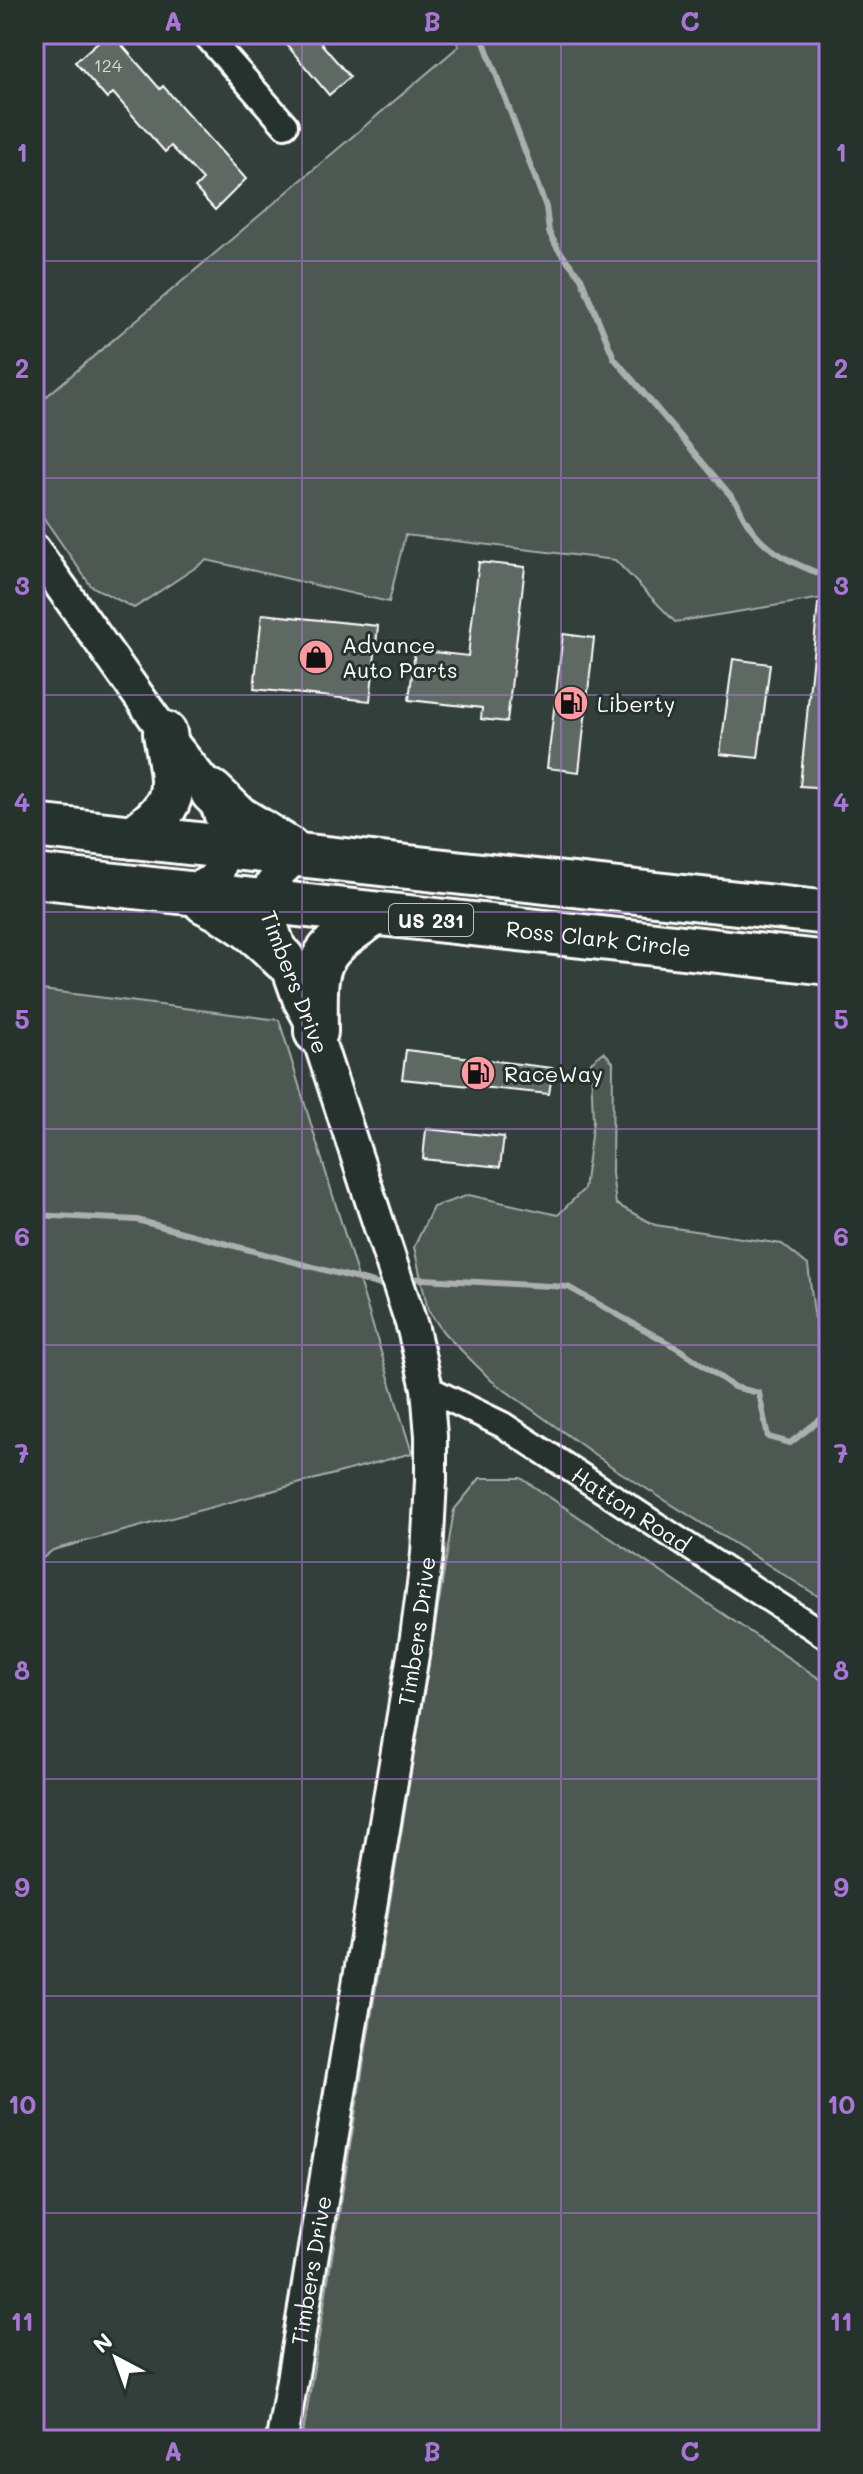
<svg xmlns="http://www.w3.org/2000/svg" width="863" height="2474" font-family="Mali,sans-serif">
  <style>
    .green { fill: #4d5853; stroke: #a6aca9; stroke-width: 2 }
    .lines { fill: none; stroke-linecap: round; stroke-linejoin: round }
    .stream { stroke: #abb0ae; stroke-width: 6 }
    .building { fill: #5f6964; stroke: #fff; stroke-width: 2 }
    .minor-casing { stroke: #fff; stroke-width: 30 }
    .tertiary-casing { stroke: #fff; stroke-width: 36 }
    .trunk-casing { stroke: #fff; stroke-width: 48 }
    .minor { stroke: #26332d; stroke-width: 24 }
    .tertiary { stroke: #26332d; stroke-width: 30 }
    .trunk { stroke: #26332d; stroke-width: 42 }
    .grid { fill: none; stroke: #a976d5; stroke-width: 2; stroke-opacity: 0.55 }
    .labels { text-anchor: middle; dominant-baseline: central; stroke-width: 6; stroke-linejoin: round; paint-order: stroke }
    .number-label { font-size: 18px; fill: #d7dad8 }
    .shield { fill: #26332d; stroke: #bec2c0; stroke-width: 2 }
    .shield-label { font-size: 20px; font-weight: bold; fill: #fff }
    .poi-label { font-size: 22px; fill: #fff; stroke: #26332d; text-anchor: start }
    .street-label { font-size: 22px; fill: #fff; stroke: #26332d }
    .neatline { fill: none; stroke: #a976d5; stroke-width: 3 }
    .grid-label { font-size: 26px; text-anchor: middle; font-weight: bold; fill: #a976d5 }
  </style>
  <rect width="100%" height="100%" fill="#333f3a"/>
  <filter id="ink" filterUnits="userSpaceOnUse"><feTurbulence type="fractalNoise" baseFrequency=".0125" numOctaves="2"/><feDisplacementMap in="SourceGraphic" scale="16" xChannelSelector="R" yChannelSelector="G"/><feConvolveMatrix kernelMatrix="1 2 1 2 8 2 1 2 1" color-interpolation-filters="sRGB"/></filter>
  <g filter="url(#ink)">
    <g class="green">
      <path d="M 450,34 L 829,34 L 829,597 L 675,622 L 615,560 L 405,535 L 389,602 L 207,560 L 134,608 L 91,586 L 34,504 L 34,407 L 459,46 Z"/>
      <path d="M 34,989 L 279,1020 L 412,1453 L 53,1550 L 34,1565 Z"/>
      <path d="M 604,1052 L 613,1062 L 612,1174 L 616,1204 L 655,1225 L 782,1244 L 808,1265 L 816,1329 L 829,1333 L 829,1603 L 615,1469 L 492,1381 L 444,1333 L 428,1310 L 414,1247 L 433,1207 L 469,1195 L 558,1215 L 584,1189 L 593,1121 L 591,1062 Z"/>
      <path d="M 480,1478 L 521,1478 L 829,1685 L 829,2440 L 302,2440 L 454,1510 Z"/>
    </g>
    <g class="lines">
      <g class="stream">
        <path d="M 481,34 L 546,207 L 549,232 L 558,249 L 581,278 L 614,358 L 737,503 C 755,546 786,562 829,577"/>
        <path d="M 34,1215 L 137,1220 L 381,1285"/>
        <path d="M 405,1278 L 568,1287 L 679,1349 L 734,1387 L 759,1393 L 768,1437 L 790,1443 L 829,1413"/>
      </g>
    </g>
    <g class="building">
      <path d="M 107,34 L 133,34 L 121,44 L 160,89 L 163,86 L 246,179 L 215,210 L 195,188 L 203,180 L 171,146 L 165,152 L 113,93 L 107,99 L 75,62 Z"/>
      <path d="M 299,34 L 313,34 L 350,77 L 329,95 L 286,44 Z"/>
      <path d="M 479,562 L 525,567 L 507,722 L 481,719 L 482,708 L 409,700 L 415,650 L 468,656 Z"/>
      <path d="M 818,604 L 829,604 L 829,788 L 800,786 Z"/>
      <path d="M 262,614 L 378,626 L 370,701 L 254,689 Z"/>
      <path d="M 563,634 L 594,638 L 579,772 L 547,768 Z"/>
      <path d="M 733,659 L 770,664 L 758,758 L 720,754 Z"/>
      <path d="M 406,1050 L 553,1068 L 549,1094 L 402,1079 Z"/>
      <path d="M 426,1129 L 504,1137 L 500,1167 L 423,1159 Z"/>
    </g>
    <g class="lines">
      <g class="minor-casing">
        <g id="minor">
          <path d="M 205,34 L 285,125"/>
          <path id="s1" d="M 427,1388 L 503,1425 L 829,1638"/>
        </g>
      </g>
      <g class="tertiary-casing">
        <g id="tertiary">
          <path d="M 34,549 L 165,733 L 212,792 L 222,822 L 226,847 L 219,871 L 210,881 L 186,893"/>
          <path id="s2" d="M 282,2440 L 416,1637 L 427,1554 L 431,1481 L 431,1436 L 427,1388 L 413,1329 L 316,1032 L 299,1001 L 264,902 C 268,880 284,869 299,855"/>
        </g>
      </g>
      <g class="trunk-casing">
        <g id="trunk">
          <path d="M 212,792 L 238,817 L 288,848"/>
          <path d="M 34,826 L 829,913"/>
          <path d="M 133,837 C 183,802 174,788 165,733"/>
          <path id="s3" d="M 34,876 L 829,963"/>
          <path d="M 205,902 C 238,918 258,933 283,959"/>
          <path d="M 316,1032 C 315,960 313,955 375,914"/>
        </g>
      </g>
      <use href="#minor" class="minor"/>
      <use href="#tertiary" class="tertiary"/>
      <use href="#trunk" class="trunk"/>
    </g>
  </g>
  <path class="grid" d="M 302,34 L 302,2440M 561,34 L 561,2440M 34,261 L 829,261M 34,478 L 829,478M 34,695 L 829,695M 34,912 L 829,912M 34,1129 L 829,1129M 34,1345 L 829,1345M 34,1562 L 829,1562M 34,1779 L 829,1779M 34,1996 L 829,1996M 34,2213 L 829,2213"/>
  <defs>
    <g id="shop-disc" transform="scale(1.8)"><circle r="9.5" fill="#ff9aa2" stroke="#26332d"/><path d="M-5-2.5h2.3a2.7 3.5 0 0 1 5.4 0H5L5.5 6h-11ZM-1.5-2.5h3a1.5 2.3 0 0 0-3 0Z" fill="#111"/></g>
    <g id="fuel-disc" transform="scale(1.8)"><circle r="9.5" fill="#ff9aa2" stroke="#26332d"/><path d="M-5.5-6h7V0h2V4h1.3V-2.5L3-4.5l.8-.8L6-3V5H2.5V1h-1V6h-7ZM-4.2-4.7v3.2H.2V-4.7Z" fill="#111"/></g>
  </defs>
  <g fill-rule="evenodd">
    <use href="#shop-disc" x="316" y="657"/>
    <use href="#fuel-disc" x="571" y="703"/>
    <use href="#fuel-disc" x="478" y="1073"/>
  </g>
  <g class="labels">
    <g class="number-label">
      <text x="108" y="65">124</text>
    </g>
    <rect class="shield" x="389" y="904" width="84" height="32" rx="6"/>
    <g class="shield-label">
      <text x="431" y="920">US 231</text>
    </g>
    <g class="poi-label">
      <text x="342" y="644">Advance<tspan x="342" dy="25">Auto Parts</tspan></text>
      <text x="597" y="703">Liberty</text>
      <text x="504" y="1073">RaceWay</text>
    </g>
    <g class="street-label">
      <text stroke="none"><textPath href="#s3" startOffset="568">Ross Clark Circle</textPath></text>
      <text transform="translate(295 982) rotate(69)">Timbers Drive</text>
      <text stroke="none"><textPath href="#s1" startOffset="238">Hatton Road</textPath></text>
      <text stroke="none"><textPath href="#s2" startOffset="820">Timbers Drive</textPath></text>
      <text stroke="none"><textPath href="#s2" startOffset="172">Timbers Drive</textPath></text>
    </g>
  </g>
  <rect width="863" height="2474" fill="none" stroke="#26332d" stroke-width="88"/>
  <g transform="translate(116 2358) rotate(319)" stroke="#26332d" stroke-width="6" paint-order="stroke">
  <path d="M0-6L14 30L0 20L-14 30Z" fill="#ffffff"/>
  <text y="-12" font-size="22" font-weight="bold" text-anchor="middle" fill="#ffffff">N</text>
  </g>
  <rect x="44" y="44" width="775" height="2386" class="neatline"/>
  <g class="grid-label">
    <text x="173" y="31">A</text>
    <text x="432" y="31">B</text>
    <text x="690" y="31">C</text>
    <text x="22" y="162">1</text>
    <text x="841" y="162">1</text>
    <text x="22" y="378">2</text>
    <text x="841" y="378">2</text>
    <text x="22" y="595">3</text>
    <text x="841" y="595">3</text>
    <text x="22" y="812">4</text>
    <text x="841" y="812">4</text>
    <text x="22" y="1029">5</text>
    <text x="841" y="1029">5</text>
    <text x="22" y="1246">6</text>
    <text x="841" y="1246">6</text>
    <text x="22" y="1463">7</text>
    <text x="841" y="1463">7</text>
    <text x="22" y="1680">8</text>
    <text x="841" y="1680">8</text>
    <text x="22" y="1897">9</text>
    <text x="841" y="1897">9</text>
    <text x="22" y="2114">10</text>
    <text x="841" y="2114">10</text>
    <text x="22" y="2331">11</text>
    <text x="841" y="2331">11</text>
    <text x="173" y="2461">A</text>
    <text x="432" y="2461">B</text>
    <text x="690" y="2461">C</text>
  </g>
</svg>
